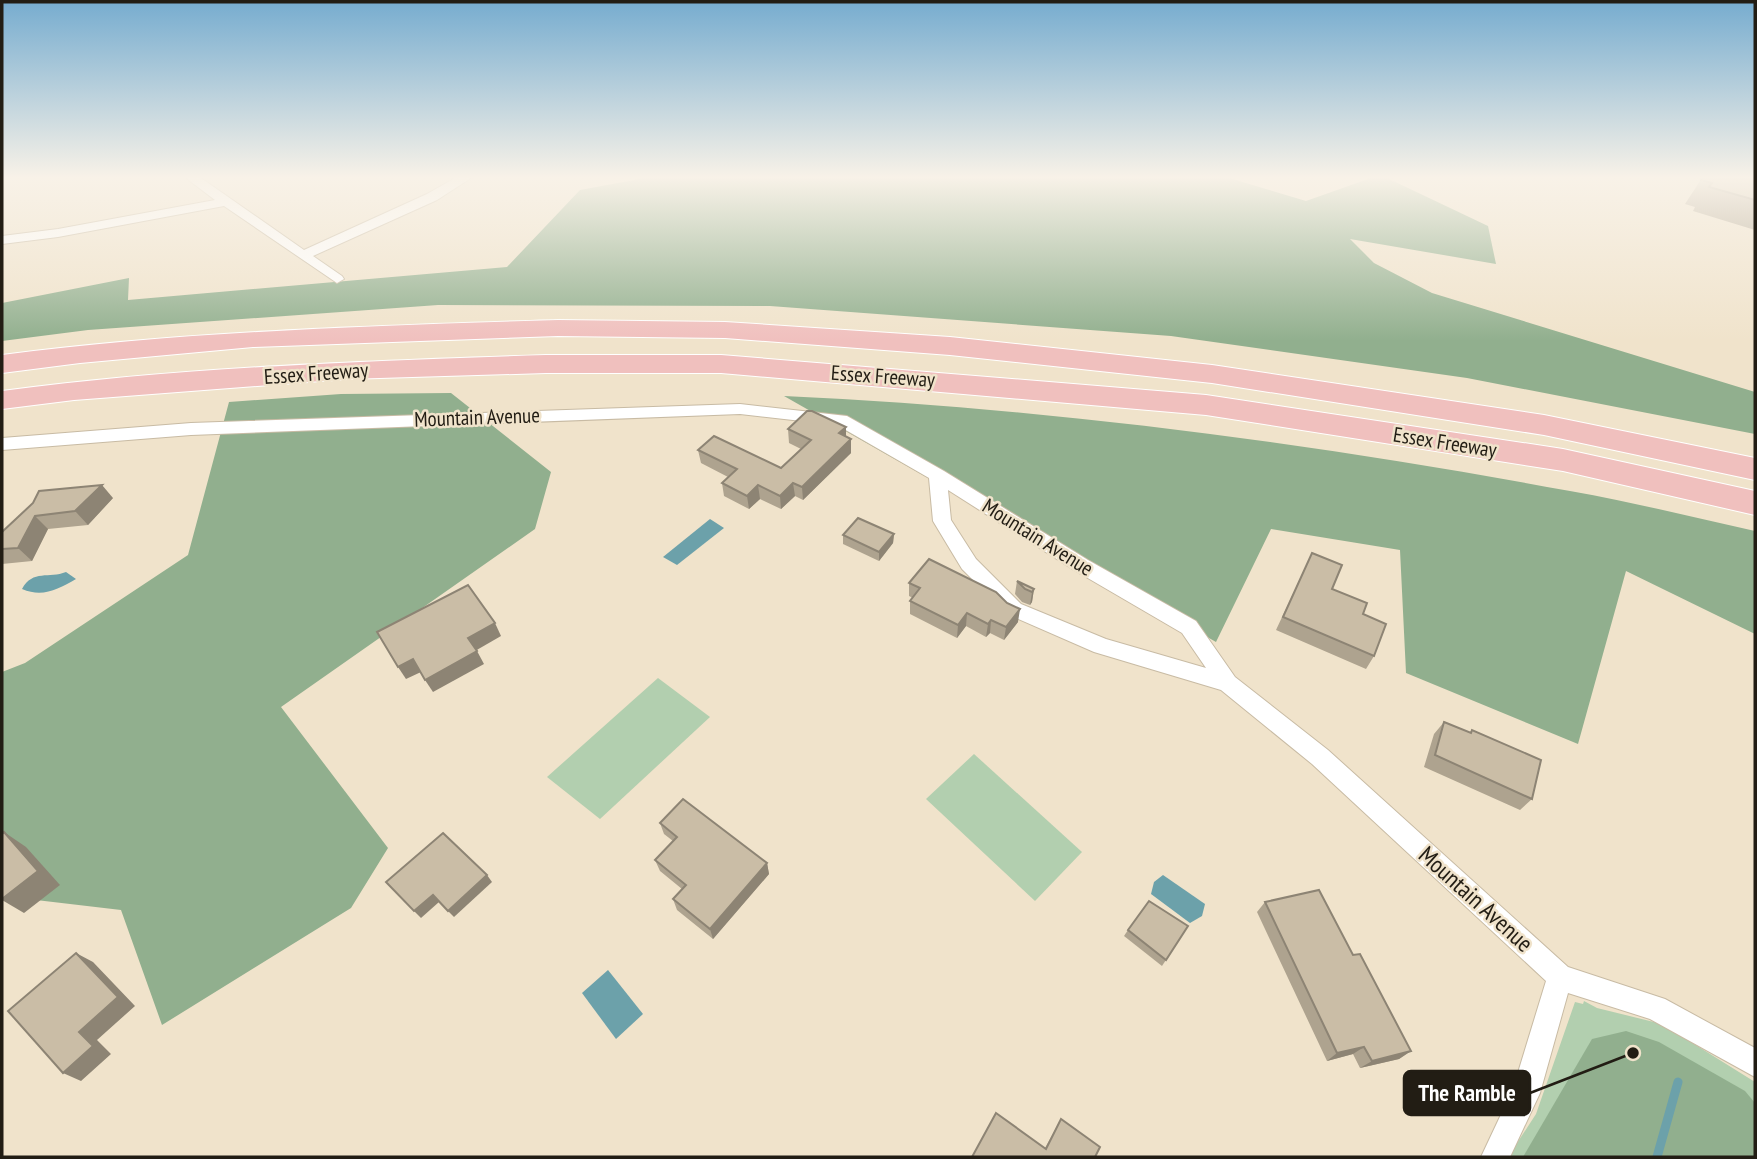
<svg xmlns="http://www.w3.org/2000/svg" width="1757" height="1159" font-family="'PT Sans Narrow',sans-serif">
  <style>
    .green { fill: #b2cfaf }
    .forest { fill: #91af8e }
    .water { fill: #6ca1aa }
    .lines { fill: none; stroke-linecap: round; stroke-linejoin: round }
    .stream { stroke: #6ca1aa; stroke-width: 9 }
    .street-casing { stroke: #c8bba4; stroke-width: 2 }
    .highway-casing { stroke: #fff; stroke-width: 2 }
    .street { fill: #fff; fill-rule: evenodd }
    .highway { fill: #f0c0be; fill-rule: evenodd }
    .wall { fill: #aea38f }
    .shaded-wall { fill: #8d8474 }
    .building { fill: #cabda6; stroke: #8d8474; stroke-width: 2 }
    .labels { text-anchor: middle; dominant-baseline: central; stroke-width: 5; stroke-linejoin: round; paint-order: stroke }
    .street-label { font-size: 21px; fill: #221d14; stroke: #f0e3cb }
    .near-street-label { font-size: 24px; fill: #221d14; stroke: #f0e3cb }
    .leader { fill: none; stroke: #221d14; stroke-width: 2.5 }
    .callout-dot { fill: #221d14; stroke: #f0e3cb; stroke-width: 2.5 }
    .callout { fill: #221d14; stroke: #221d14; stroke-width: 2.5 }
    .callout-label { font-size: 23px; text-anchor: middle; font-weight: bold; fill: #fff }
  </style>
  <rect width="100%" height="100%" fill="#f0e3cb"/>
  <g class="green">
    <path d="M 658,678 L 710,717 L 600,819 L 547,777 Z"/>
    <path d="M 974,754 L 1082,852 L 1035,901 L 926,799 Z"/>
    <path d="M 1584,1001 L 1597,1008 L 1662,1024 L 1755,1082 L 1755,1157 L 1508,1157 L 1536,1114 L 1575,1002 L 1583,1004 Z"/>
  </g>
  <g class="forest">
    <path d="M 645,178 L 1229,178 L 1306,201 L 1371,178 L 1387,178 L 1488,226 L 1496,264 L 1350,239 L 1374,263 L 1432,293 L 1755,392 L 1755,434 L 1467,378 L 1171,336 L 770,306 L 438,305 L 88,330 L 2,341 L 2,303 L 129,278 L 128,300 L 507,267 L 580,190 Z"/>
    <path d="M 451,393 L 551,472 L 535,529 L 281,707 L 388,848 L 351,908 L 162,1025 L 121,910 L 2,896 L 2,672 L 25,663 L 188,555 L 229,402 L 341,394 Z"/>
    <path d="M 784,396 C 1048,408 1310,443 1570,491 C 1632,502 1693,517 1755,531 L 1755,634 L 1626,571 L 1578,744 L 1406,673 L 1400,550 L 1271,529 L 1216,642 Z"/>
    <path d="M 1626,1031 L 1659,1042 L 1745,1091 L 1755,1103 L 1755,1157 L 1523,1157 L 1592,1039 Z"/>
  </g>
  <g class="water">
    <path d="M 710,519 L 724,528 L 677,565 L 663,557 Z"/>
    <path d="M 66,572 L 76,579 C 58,589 43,598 22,589 C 33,569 49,579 66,572 Z"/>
    <path d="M 1163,875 L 1205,904 L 1202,916 L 1190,923 L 1151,894 L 1154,882 Z"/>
    <path d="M 608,970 L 643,1014 L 616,1039 L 582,993 Z"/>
  </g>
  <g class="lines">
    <path class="stream" d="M 1657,1157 L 1678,1082"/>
    <g class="street-casing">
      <g id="street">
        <path d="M 186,178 L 201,178 L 304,250 L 427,194 L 455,178 L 471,178 L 437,200 L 313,256 L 342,276 L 344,279 L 337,283 L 224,206 L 58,237 L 2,244 L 2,236 L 58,229 L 215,200 Z"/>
        <path d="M 740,404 L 847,416 L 944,471 L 1088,560 L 1196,621 L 1235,677 L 1328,750 L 1568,967 L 1665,999 L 1755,1048 L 1755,1077 L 1650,1019 L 1568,993 L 1540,1093 L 1510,1157 L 1481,1157 L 1513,1089 L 1546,981 L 1312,764 L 1221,690 L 1094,652 L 1007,614 L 962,569 L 933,521 L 929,478 L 837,425 L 740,414 L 191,435 L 2,450 L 2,438 L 191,423 ZM 948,490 L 1074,570 L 1182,633 L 1206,668 L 1106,639 L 1021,604 L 976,559 L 951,520 Z"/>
      </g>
    </g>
    <g class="highway-casing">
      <g id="highway">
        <path d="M 558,320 L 725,322 L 950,337 L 1212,365 L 1544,415 L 1755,458 L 1755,480 L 1544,435 L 1212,383 L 950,355 L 725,338 L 558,336 L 253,347 L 80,363 L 2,373 L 2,355 C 186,331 372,326 558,320 Z"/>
        <path d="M 546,355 L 721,355 L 1206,395 L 1563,449 L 1755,491 L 1755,515 L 1563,471 L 1206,415 L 721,373 L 546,373 L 347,379 L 74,400 L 2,409 L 2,391 C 182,367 364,361 546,355 Z"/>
      </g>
    </g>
    <use href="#street" class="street"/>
    <use href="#highway" class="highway"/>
  </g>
  <g class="wall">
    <path d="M 1702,178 L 1755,178 L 1755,230 L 1693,211 L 1695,207 L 1685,204 Z"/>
    <path d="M 846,427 L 846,437 L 851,453 L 803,500 L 795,496 L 781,509 L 760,499 L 749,509 L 724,496 L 722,483 L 728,477 L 701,463 L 698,450 L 781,468 L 801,449 L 789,443 L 788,429 Z"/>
    <path d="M 113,498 L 88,525 L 48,529 L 32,561 L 2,564 L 2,532 L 33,503 Z"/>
    <path d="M 894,534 L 893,543 L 879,561 L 843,544 L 843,535 Z"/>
    <path d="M 1312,553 L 1332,589 L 1363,614 L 1374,656 L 1366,669 L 1276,630 Z"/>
    <path d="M 1017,581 L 1034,589 L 1032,602 L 1030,605 L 1022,602 L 1015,594 Z"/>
    <path d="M 909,583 L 1018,622 L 1004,640 L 990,633 L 986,637 L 966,626 L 957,638 L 910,614 L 910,601 L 913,598 L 909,596 Z"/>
    <path d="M 1444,722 L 1469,733 L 1472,730 L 1532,799 L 1520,810 L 1424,767 L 1434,734 Z"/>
    <path d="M 660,823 L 767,863 L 769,874 L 713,939 L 677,910 L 673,899 L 682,889 L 660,871 L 655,860 L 673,841 L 664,834 Z"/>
    <path d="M 1265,902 L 1353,955 L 1411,1051 L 1399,1059 L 1360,1068 L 1353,1054 L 1327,1061 L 1257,912 Z"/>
    <path d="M 1188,926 L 1162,966 L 1124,936 L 1128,930 Z"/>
    <path d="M 1061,1119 L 1095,1157 L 1045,1148 Z"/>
  </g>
  <g class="shaded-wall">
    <path d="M 846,427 L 846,440 L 839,433 Z"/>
    <path d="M 851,439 L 851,453 L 803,500 L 802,487 Z"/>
    <path d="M 793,483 L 795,496 L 781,509 L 780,496 Z"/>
    <path d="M 102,485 L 113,498 L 88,525 L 75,511 Z"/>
    <path d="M 758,485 L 760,499 L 749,509 L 747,496 Z"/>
    <path d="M 35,516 L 48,529 L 32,561 L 18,548 Z"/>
    <path d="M 894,534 L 893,543 L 879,561 L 879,552 Z"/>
    <path d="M 1034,589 L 1032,602 L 1030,605 L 1032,592 Z"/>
    <path d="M 1020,609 L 1018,622 L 1004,640 L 1006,627 Z"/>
    <path d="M 967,613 L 966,626 L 957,638 L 958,625 Z"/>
    <path d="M 991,620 L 990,633 L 986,637 L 988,624 Z"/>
    <path d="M 495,623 L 501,636 L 475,651 L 468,638 Z"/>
    <path d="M 477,651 L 484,664 L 433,692 L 425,680 Z"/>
    <path d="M 413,659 L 421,672 L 406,679 L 398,667 Z"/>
    <path d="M 4,832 L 26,847 L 60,885 L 24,913 L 2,900 Z"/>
    <path d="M 767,863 L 769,874 L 713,939 L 710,929 Z"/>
    <path d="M 487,875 L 492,882 L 454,917 L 448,911 Z"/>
    <path d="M 433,895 L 439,902 L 421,918 L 414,911 Z"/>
    <path d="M 76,953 L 93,962 L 135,1006 L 97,1040 L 111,1054 L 81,1081 L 63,1073 L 79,1032 Z"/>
    <path d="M 1364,1047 L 1353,1054 L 1327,1061 L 1337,1053 Z"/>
    <path d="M 1411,1051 L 1399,1059 L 1360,1068 L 1372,1061 Z"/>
  </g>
  <g class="building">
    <path d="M 1702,178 L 1755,178 L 1755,200 L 1709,187 L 1712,183 L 1701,180 Z"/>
    <path d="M 807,411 L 812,411 L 846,427 L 839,433 L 851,439 L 802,487 L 793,483 L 780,496 L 758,485 L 747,496 L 722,483 L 737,469 L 698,450 L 714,436 L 781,468 L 811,440 L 788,429 Z"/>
    <path d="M 102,485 L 75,511 L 35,516 L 18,548 L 2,549 L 2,532 L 33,503 L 39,491 Z"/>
    <path d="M 858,518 L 894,534 L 879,552 L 843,535 Z"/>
    <path d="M 1312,553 L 1342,565 L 1332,589 L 1367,603 L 1363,614 L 1386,624 L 1374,656 L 1283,617 Z"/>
    <path d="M 929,559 L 996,592 L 1007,603 L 1020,609 L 1006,627 L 991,620 L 988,624 L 967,613 L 958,625 L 910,601 L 920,588 L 909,583 Z"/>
    <path d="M 1017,581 L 1034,589 L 1032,592 L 1025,589 Z"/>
    <path d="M 468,585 L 495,623 L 468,638 L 477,651 L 425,680 L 413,659 L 398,667 L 377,632 Z"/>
    <path d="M 1444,722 L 1471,733 L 1472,730 L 1541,760 L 1532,799 L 1435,755 Z"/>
    <path d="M 683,799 L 767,863 L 710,929 L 673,899 L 686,885 L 655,860 L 677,837 L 660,823 Z"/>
    <path d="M 4,832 L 38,871 L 2,899 L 2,834 Z"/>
    <path d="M 443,833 L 487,875 L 448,911 L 433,895 L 414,911 L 386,882 Z"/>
    <path d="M 1319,890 L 1353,955 L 1360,954 L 1411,1051 L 1372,1061 L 1364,1047 L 1337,1053 L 1265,902 Z"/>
    <path d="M 1149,901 L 1188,926 L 1166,960 L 1128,930 Z"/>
    <path d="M 76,953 L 118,997 L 79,1032 L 93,1046 L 63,1073 L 8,1011 Z"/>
    <path d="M 996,1113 L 1046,1149 L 1061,1119 L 1100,1147 L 1095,1157 L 972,1157 Z"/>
  </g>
  <linearGradient id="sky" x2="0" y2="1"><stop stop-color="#76accf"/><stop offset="0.52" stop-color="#f8f2e8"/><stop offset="1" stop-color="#f8f2e8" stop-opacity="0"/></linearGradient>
  <rect width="1757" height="341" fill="url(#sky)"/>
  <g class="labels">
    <g class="street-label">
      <text transform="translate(316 373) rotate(-4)">Essex Freeway</text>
      <text transform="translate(883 376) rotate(4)">Essex Freeway</text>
      <text transform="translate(477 417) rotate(-2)">Mountain Avenue</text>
      <text transform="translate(1445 442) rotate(9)">Essex Freeway</text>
      <text transform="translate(1038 537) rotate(32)">Mountain Avenue</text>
    </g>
    <g class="near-street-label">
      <text transform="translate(1476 899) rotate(42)">Mountain Avenue</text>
    </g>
  </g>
  <path class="leader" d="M1633 1053L1530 1093"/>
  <circle class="callout-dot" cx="1633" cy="1053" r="7"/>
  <rect class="callout" x="1404" y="1071" width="126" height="44" rx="7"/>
  <g class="callout-label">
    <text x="1467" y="1101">The Ramble</text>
  </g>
  <rect width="1757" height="1159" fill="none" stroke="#221d14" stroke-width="7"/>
</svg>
